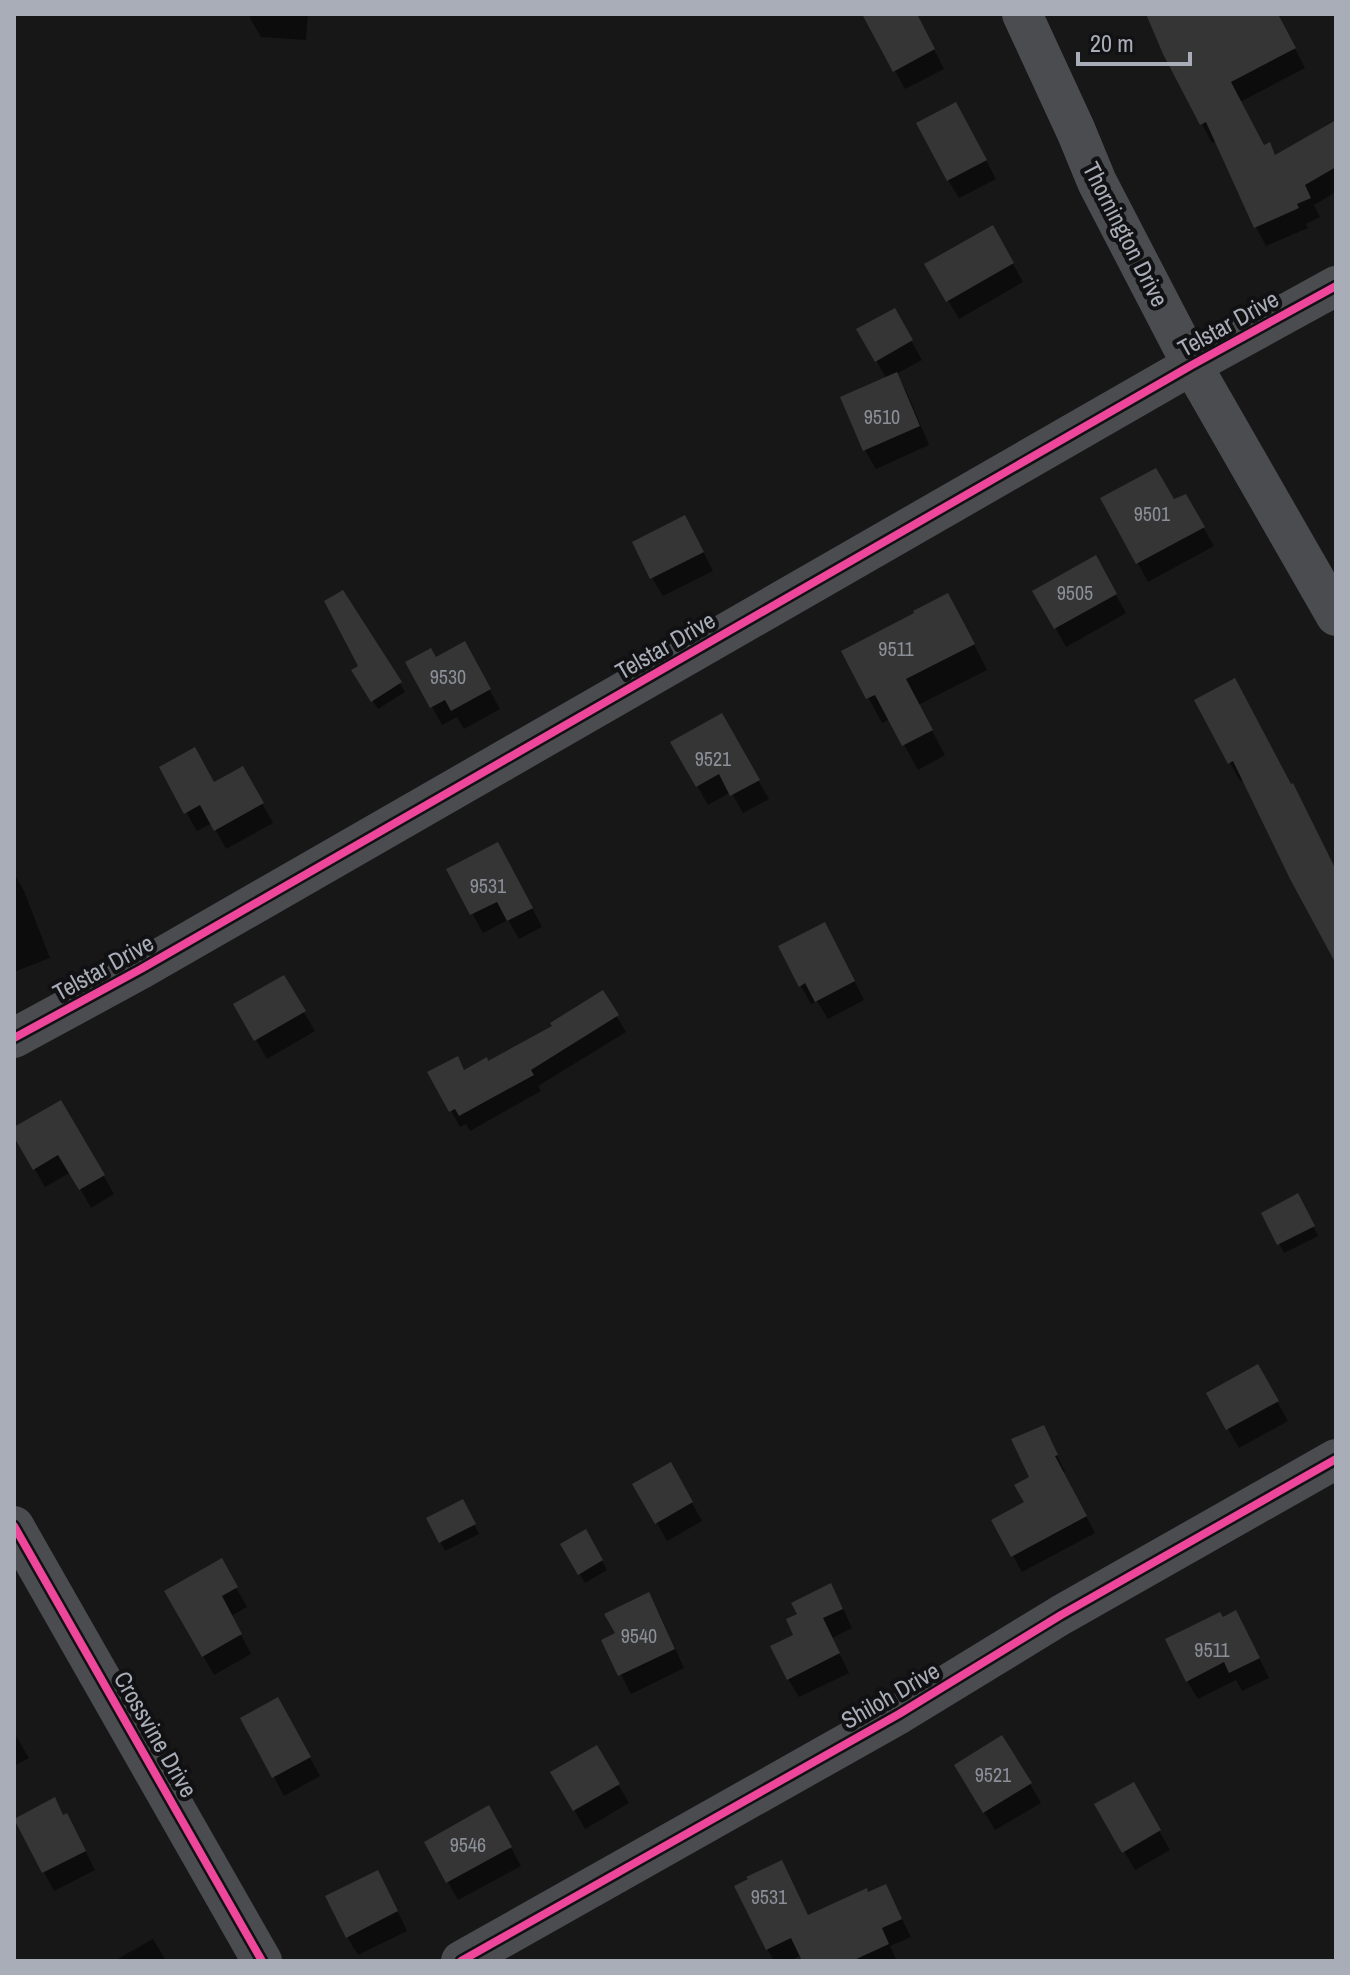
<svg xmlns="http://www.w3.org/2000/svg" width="1350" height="1975" font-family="'Archivo Narrow',sans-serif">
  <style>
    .shadow { fill: #0007 }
    .building { fill: #353536 }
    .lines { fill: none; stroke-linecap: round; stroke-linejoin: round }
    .street { stroke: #4b4c50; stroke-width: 40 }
    .cycleway-casing { stroke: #111113; stroke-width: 13 }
    .cycleway { stroke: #ed469a; stroke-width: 8 }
    .labels { text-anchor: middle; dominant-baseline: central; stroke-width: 8; stroke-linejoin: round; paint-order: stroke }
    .number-label { font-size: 20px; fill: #8b8f98 }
    .street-label { font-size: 24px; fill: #a8adb8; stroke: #111113 }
  </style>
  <rect width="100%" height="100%" fill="#171717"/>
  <g class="shadow">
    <path d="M 250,14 L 308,14 L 306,40 L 261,37 L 250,18 Z"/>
    <path d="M 864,14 L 916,14 L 944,69 L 905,89 Z"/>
    <path d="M 1148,14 L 1277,14 L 1305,68 L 1240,102 L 1264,147 L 1276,157 L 1336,128 L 1336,192 L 1314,205 L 1320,217 L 1306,224 L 1308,228 L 1266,246 L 1256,227 L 1216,141 L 1212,143 L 1202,124 L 1165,53 Z"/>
    <path d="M 966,123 L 996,179 L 959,198 L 948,180 Z"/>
    <path d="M 993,228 L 1023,282 L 959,319 L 927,264 Z"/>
    <path d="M 894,310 L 922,360 L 896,374 L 907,393 L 929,445 L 876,469 L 865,450 L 886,378 L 859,330 Z"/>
    <path d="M 1185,496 L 1214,546 L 1148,582 L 1103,499 L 1173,501 Z"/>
    <path d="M 695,536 L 713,571 L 663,596 L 652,578 Z"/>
    <path d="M 1095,558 L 1126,613 L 1066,647 L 1035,591 Z"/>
    <path d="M 342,592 L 405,692 L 378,709 L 353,671 L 360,666 Z"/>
    <path d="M 962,621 L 987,670 L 918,705 L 945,755 L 918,770 L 890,719 L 882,723 L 844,652 Z"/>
    <path d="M 464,644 L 500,709 L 464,729 L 457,717 L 442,725 L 408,663 L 435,659 Z"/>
    <path d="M 1234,681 L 1336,871 L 1336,960 L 1244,780 L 1240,781 L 1230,763 Z"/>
    <path d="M 721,716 L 769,799 L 743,813 L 731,792 L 708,805 L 673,743 Z"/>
    <path d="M 161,768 L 213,784 L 242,768 L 273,823 L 226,849 L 212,823 L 197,831 Z"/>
    <path d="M 508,863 L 542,927 L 519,939 L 508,920 L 483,933 L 449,870 Z"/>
    <path d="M 14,873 L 24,891 L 50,958 L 14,972 Z"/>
    <path d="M 835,943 L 864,1000 L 828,1019 L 817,1001 L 811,1004 L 801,986 Z"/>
    <path d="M 283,977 L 315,1031 L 267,1059 L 236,1004 Z"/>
    <path d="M 602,993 L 626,1032 L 538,1086 L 541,1091 L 470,1131 L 466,1124 L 460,1127 L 430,1073 L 464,1072 L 488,1063 L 554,1027 Z"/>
    <path d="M 61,1102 L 114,1194 L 91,1208 L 71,1172 L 45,1187 L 14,1133 L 14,1129 Z"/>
    <path d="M 1303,1204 L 1318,1236 L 1284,1253 L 1264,1213 Z"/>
    <path d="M 1258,1367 L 1288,1421 L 1239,1448 L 1208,1394 Z"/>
    <path d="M 1043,1427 L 1065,1472 L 1063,1473 L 1095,1533 L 1022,1572 L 993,1520 L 1026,1503 Z"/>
    <path d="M 670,1464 L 702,1521 L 667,1541 L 635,1484 Z"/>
    <path d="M 467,1510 L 479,1534 L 445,1551 L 428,1519 Z"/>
    <path d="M 585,1532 L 607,1570 L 585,1583 L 563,1545 Z"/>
    <path d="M 221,1561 L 247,1607 L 231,1616 L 251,1654 L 214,1675 L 167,1592 Z"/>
    <path d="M 649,1595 L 659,1613 L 684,1668 L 631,1694 L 603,1640 L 618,1634 Z"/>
    <path d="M 841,1604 L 852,1628 L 832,1638 L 849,1673 L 799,1697 L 788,1679 L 796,1636 Z"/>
    <path d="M 1222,1619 L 1246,1631 L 1269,1678 L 1242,1691 L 1236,1680 L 1198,1699 L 1187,1681 Z"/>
    <path d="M 278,1699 L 320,1776 L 284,1796 L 274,1777 Z"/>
    <path d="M 14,1733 L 29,1758 L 14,1766 Z"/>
    <path d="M 597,1748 L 629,1803 L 585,1829 L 553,1773 Z"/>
    <path d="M 967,1784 L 1030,1784 L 1041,1803 L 995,1830 Z"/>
    <path d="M 1133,1785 L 1170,1850 L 1135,1870 L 1097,1805 Z"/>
    <path d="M 489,1808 L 521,1866 L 458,1900 L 426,1843 Z"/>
    <path d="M 64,1817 L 77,1834 L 95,1870 L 54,1891 L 17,1820 Z"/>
    <path d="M 885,1886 L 911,1937 L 890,1946 L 897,1961 L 804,1961 L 801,1955 L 790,1961 L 774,1961 L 767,1949 L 809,1917 Z"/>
    <path d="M 388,1891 L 407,1931 L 358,1955 L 347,1937 Z"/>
    <path d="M 153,1939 L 166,1961 L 114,1961 Z"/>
  </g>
  <g class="building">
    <path d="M 862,14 L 917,14 L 935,49 L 893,72 Z"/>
    <path d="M 1146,14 L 1278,14 L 1296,48 L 1231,82 L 1264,145 L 1270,142 L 1275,155 L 1336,120 L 1336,167 L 1305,185 L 1311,198 L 1297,204 L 1299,208 L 1254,228 L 1206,122 L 1200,125 L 1163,54 Z"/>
    <path d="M 956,102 L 987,160 L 947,181 L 916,123 Z"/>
    <path d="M 993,225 L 1014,263 L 946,302 L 924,264 Z"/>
    <path d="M 895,308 L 913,340 L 875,362 L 856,329 Z"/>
    <path d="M 897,372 L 920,426 L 863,451 L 840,397 Z"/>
    <path d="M 1156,468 L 1174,499 L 1186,494 L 1205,527 L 1136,564 L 1100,498 Z"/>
    <path d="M 685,515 L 704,552 L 650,579 L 632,542 Z"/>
    <path d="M 1096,555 L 1117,594 L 1054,629 L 1032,591 Z"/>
    <path d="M 343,590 L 402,682 L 371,702 L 351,670 L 358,666 L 324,601 Z"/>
    <path d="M 948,593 L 975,644 L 906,679 L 933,730 L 902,746 L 875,695 L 866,699 L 841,651 L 914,613 L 913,611 Z"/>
    <path d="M 465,641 L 491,689 L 451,711 L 445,700 L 430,708 L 405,662 L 431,648 L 436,657 Z"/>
    <path d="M 1235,678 L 1291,784 L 1293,783 L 1336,870 L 1336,964 L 1290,879 L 1233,761 L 1228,764 L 1194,700 Z"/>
    <path d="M 722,713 L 760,780 L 730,796 L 719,774 L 696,787 L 670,742 Z"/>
    <path d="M 195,747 L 214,782 L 243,766 L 264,803 L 214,831 L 200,805 L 184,814 L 159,767 Z"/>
    <path d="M 498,842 L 533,908 L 507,921 L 497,902 L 470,915 L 446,869 Z"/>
    <path d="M 825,922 L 855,981 L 815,1002 L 805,983 L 799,987 L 778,946 Z"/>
    <path d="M 284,975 L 306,1011 L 254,1041 L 233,1004 Z"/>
    <path d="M 603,990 L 619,1015 L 531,1070 L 534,1075 L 459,1116 L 455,1109 L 449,1112 L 427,1072 L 458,1056 L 464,1070 L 487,1057 L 488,1061 L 552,1026 L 550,1023 Z"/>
    <path d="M 61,1100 L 105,1175 L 79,1190 L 58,1155 L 33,1170 L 14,1137 L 14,1127 Z"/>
    <path d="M 1298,1193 L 1315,1226 L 1277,1245 L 1261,1213 Z"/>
    <path d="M 1258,1364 L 1279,1401 L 1226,1430 L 1206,1393 Z"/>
    <path d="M 1044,1425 L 1058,1455 L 1055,1456 L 1087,1516 L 1011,1557 L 991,1520 L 1024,1502 L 1014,1485 L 1029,1477 L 1011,1439 Z"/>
    <path d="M 671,1462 L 693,1502 L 655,1524 L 632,1484 Z"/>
    <path d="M 463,1499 L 476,1524 L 439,1543 L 426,1518 Z"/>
    <path d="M 586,1529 L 603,1560 L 578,1575 L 560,1544 Z"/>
    <path d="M 222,1558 L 238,1587 L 222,1596 L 242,1634 L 202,1657 L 164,1591 Z"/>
    <path d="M 831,1583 L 843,1609 L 823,1618 L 840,1653 L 787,1680 L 770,1646 L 793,1635 L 786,1619 L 797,1614 L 791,1603 Z"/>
    <path d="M 649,1592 L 675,1649 L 618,1676 L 601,1640 L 615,1633 L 604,1614 Z"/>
    <path d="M 1236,1610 L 1260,1658 L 1229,1673 L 1224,1662 L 1186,1682 L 1165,1639 L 1220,1612 L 1223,1617 Z"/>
    <path d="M 278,1697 L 311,1757 L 272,1778 L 240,1718 Z"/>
    <path d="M 1002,1735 L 1032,1783 L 983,1813 L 954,1765 Z"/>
    <path d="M 597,1745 L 620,1784 L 573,1811 L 550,1772 Z"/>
    <path d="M 1134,1782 L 1161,1830 L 1122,1853 L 1094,1804 Z"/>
    <path d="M 55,1797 L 63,1815 L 67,1813 L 86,1851 L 42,1873 L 14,1819 Z"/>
    <path d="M 489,1805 L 512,1847 L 446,1883 L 424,1842 Z"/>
    <path d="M 782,1860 L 808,1915 L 867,1888 L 868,1892 L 886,1884 L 902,1919 L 882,1928 L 889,1944 L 852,1961 L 802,1961 L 791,1938 L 766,1950 L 734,1886 L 748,1879 L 746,1877 Z"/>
    <path d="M 378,1870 L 398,1911 L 346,1938 L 325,1896 Z"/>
  </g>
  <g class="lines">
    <g class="street">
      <path d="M 1022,14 L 1076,131 L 1097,182 L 1192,365 L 1336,616"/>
      <path d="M 14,1038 L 141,969 L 1192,365 L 1336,286"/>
      <path d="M 14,1526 L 262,1961"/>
      <path d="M 461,1961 L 899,1714 L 1061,1615 L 1336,1459"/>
    </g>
    <g class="cycleway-casing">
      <g id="cycleway">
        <path d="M 14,1038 L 141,969 L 1192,365 L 1336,286"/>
        <path d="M 14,1526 L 262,1961"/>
        <path d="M 461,1961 L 899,1714 L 1061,1615 L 1336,1459"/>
      </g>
    </g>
    <use href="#cycleway" class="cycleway"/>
  </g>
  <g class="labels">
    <g class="number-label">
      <text x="882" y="416">9510</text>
      <text x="1152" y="513">9501</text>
      <text x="1075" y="592">9505</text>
      <text x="896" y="648">9511</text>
      <text x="448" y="676">9530</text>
      <text x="713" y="758">9521</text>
      <text x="488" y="885">9531</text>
      <text x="639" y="1635">9540</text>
      <text x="1212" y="1649">9511</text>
      <text x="993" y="1774">9521</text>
      <text x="468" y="1844">9546</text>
      <text x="769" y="1896">9531</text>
    </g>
    <g class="street-label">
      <text transform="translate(1126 234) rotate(63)">Thornington Drive</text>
      <text transform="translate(1228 323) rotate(-29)">Telstar Drive</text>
      <text transform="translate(665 645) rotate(-30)">Telstar Drive</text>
      <text transform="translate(103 967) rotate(-29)">Telstar Drive</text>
      <text transform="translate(890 1695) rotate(-30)">Shiloh Drive</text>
      <text transform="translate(156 1734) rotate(60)">Crossvine Drive</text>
    </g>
  </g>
  <rect width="1350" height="1975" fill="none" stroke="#a8adb8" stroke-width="32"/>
  <path d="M1078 52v12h112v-12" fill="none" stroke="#a8adb8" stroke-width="4"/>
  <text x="1090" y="52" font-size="24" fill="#a8adb8" stroke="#111113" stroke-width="6" paint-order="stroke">20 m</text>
</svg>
